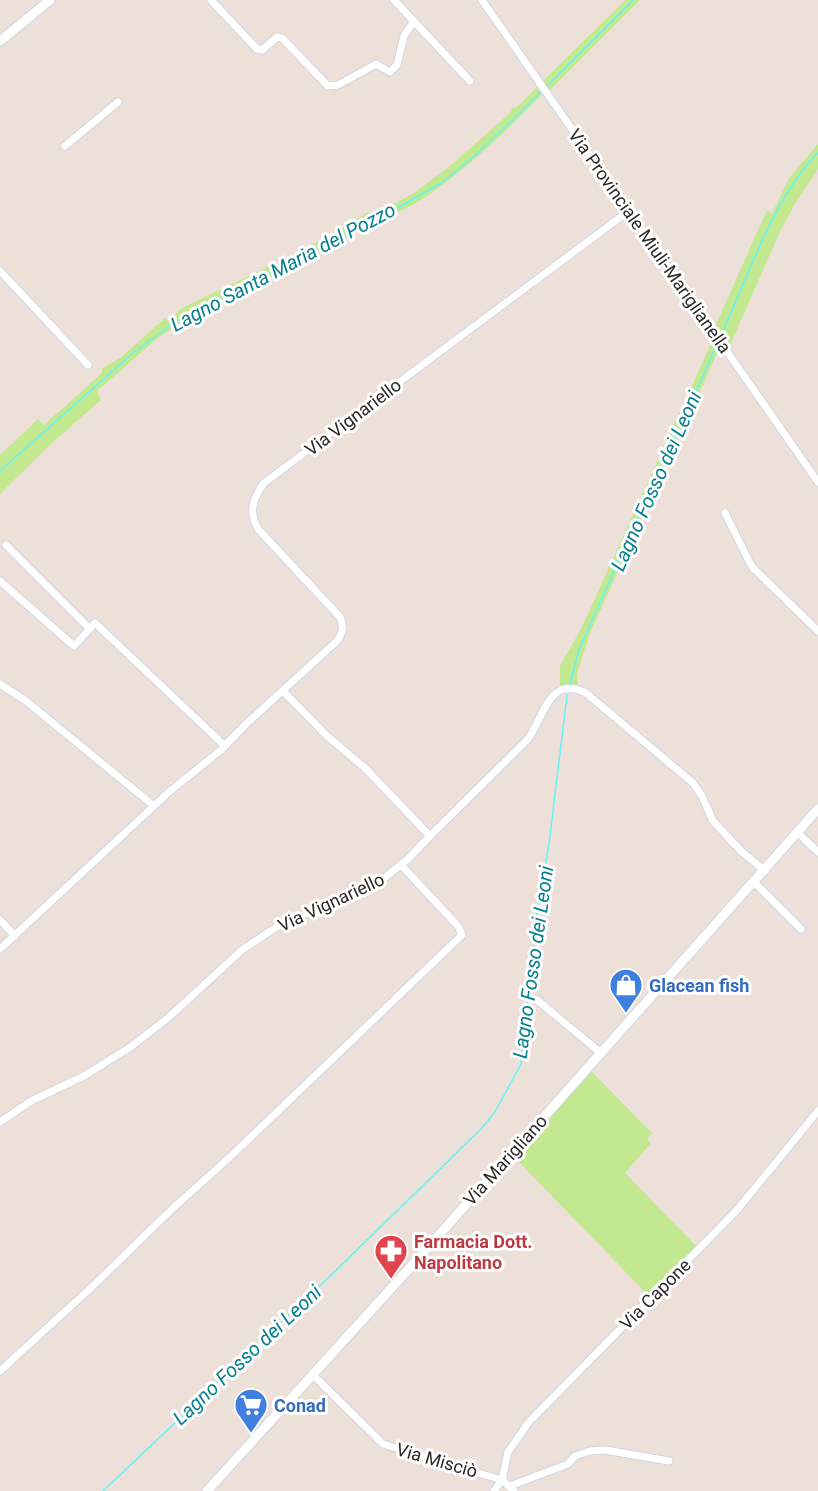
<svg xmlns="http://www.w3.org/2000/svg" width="818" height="1491" font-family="Roboto,sans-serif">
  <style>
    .green { fill: #c2e990 }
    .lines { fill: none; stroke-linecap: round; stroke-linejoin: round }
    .stream { stroke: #61f4fa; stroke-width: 1.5 }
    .street-casing { stroke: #ced7e4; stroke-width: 9 }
    .secondary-casing { stroke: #ced7e4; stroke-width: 11 }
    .street { stroke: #fff; stroke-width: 7 }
    .secondary { stroke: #fff; stroke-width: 9 }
    .labels { text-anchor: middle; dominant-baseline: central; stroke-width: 6; stroke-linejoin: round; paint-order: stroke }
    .street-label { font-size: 18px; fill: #292929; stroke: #fff }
    .shop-label { font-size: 18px; font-weight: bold; fill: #366cbe; stroke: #fff; text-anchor: start }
    .health-label { font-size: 18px; font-weight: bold; fill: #be3a42; stroke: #fff; text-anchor: start }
    .water-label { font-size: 20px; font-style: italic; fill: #037f90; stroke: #fff }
  </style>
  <rect width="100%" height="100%" fill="#ede0d9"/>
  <g class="green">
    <path d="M 625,0 L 640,0 L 550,90 L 543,81 Z"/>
    <path d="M 537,87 L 541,96 C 503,134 464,172 418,202 L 187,319 L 159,337 L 97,391 L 101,400 L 52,443 L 0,494 L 0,455 L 38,419 L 44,425 L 102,373 L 102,368 L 120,358 L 165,318 L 168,321 L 182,308 L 305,249 L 369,212 L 373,215 L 414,193 L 450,166 L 511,112 L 512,108 L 517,107 Z"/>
    <path d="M 818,144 L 818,169 L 794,205 L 777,238 L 729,348 L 715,327 L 767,210 L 772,214 L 789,178 Z"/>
    <path d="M 714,337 L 720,347 L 590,633 L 577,673 L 578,685 L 560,687 L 560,666 L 581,629 Z"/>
    <path d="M 591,1071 L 652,1133 L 647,1139 L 651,1143 L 625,1173 L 698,1248 L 650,1297 L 514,1157 Z"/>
  </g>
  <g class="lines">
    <g class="stream">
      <path d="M 548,85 L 633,0"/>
      <path d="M 722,333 C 746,280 776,193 818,153"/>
      <path d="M 0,471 L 133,353 L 178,320 L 385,215 L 443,182 L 479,152 L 542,91"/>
      <path d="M 570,684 L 579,650 L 597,609 L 717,345"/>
      <path d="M 103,1491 L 324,1282 L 482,1128 L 495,1112 L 521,1064 L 537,914 L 549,844 L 567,695"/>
    </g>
    <g class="street-casing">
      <g id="street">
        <path d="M 211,0 L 257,49 L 262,50 L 277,37 L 282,38 L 328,86 L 338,85 L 376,64 L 390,72 L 397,65 L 404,36 L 414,21"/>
        <path d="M 394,0 L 470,81"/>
        <path d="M 482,0 L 818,482"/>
        <path d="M 65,146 L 118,102"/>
        <path d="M 0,271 L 88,365"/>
        <path d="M 725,513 L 752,567 L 818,631"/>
        <path d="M 6,545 L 90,629"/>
        <path d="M 0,581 L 74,646 L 95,623 L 225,746"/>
        <path d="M 0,684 L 26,701 L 154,806"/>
        <path d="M 798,833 L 818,852"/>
        <path d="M 430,836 L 527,740 C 544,720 547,674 586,693 L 693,783 L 702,796 L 713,821 L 741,851 L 765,871"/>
        <path d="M 754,882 L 801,929"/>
        <path d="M 0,920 L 15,936"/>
        <path d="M 0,949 L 170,791 L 221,750 L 244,726 L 337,641 C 343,632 344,627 340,617 L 258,529 C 248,511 253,499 264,483 L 630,210"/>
        <path d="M 537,1000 L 601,1053"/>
        <path d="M 0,1122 L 31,1101 L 84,1076 L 132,1046 L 169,1017 L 242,950 L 278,926 L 382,880 L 408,859 L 430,836 L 365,768 L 327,736 L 283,691"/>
        <path d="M 0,1371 L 94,1285 L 172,1209 L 230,1157 L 462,935 L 458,926 L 401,865"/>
        <path d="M 312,1374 L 383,1444 L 502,1480 L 514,1491"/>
        <path d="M 510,1486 L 568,1464 L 575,1456 L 590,1451 L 605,1450 L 669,1461"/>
        <path d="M 494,1491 L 502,1480 L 508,1452 L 529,1422 L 737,1210 L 818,1111"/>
      </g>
    </g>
    <g class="secondary-casing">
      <g id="secondary">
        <path d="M 0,41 L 50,0"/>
        <path d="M 207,1491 L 406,1272 L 818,809"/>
      </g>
    </g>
    <use href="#street" class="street"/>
    <use href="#secondary" class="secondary"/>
  </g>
  <defs>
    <g id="shop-pin" transform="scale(1.725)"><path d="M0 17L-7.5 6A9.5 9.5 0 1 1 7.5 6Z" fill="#3f7fe0" stroke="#fff"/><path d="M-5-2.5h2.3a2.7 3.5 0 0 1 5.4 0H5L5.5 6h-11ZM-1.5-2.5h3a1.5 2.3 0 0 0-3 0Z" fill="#fff"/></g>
    <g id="pharmacy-pin" transform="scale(1.725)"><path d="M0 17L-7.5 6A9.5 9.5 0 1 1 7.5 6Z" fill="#e0444e" stroke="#fff"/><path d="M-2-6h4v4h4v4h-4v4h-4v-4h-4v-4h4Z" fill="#fff"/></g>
    <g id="supermarket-pin" transform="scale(1.725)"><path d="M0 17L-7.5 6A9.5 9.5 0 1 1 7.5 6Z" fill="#3f7fe0" stroke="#fff"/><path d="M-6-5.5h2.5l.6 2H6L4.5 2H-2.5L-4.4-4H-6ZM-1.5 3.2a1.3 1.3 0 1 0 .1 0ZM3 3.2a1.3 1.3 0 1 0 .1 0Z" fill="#fff"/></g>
  </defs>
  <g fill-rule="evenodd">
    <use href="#shop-pin" x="626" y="985"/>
    <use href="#pharmacy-pin" x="391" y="1251"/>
    <use href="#supermarket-pin" x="251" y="1405"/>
  </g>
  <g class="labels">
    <g class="street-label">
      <text transform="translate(650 241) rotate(55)">Via Provinciale Miuli-Mariglianella</text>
      <text transform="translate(353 417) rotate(-37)">Via Vignariello</text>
      <text transform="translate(331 902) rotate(-25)">Via Vignariello</text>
      <text transform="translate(505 1160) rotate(-48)">Via Marigliano</text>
      <text transform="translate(655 1294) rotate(-45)">Via Capone</text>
      <text transform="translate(437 1460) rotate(16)">Via Misciò</text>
    </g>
    <g class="shop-label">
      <text x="649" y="985">Glacean fish</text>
      <text x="274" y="1405">Conad</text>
    </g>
    <g class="health-label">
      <text x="414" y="1241">Farmacia Dott.<tspan x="414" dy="21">Napolitano</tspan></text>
    </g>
    <g class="water-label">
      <text transform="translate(283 267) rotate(-28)">Lagno Santa Maria del Pozzo</text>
      <text transform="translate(656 481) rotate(-66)">Lagno Fosso dei Leoni</text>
      <text transform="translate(533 962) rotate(-82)">Lagno Fosso dei Leoni</text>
      <text transform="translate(247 1355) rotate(-43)">Lagno Fosso dei Leoni</text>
    </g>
  </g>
</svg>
